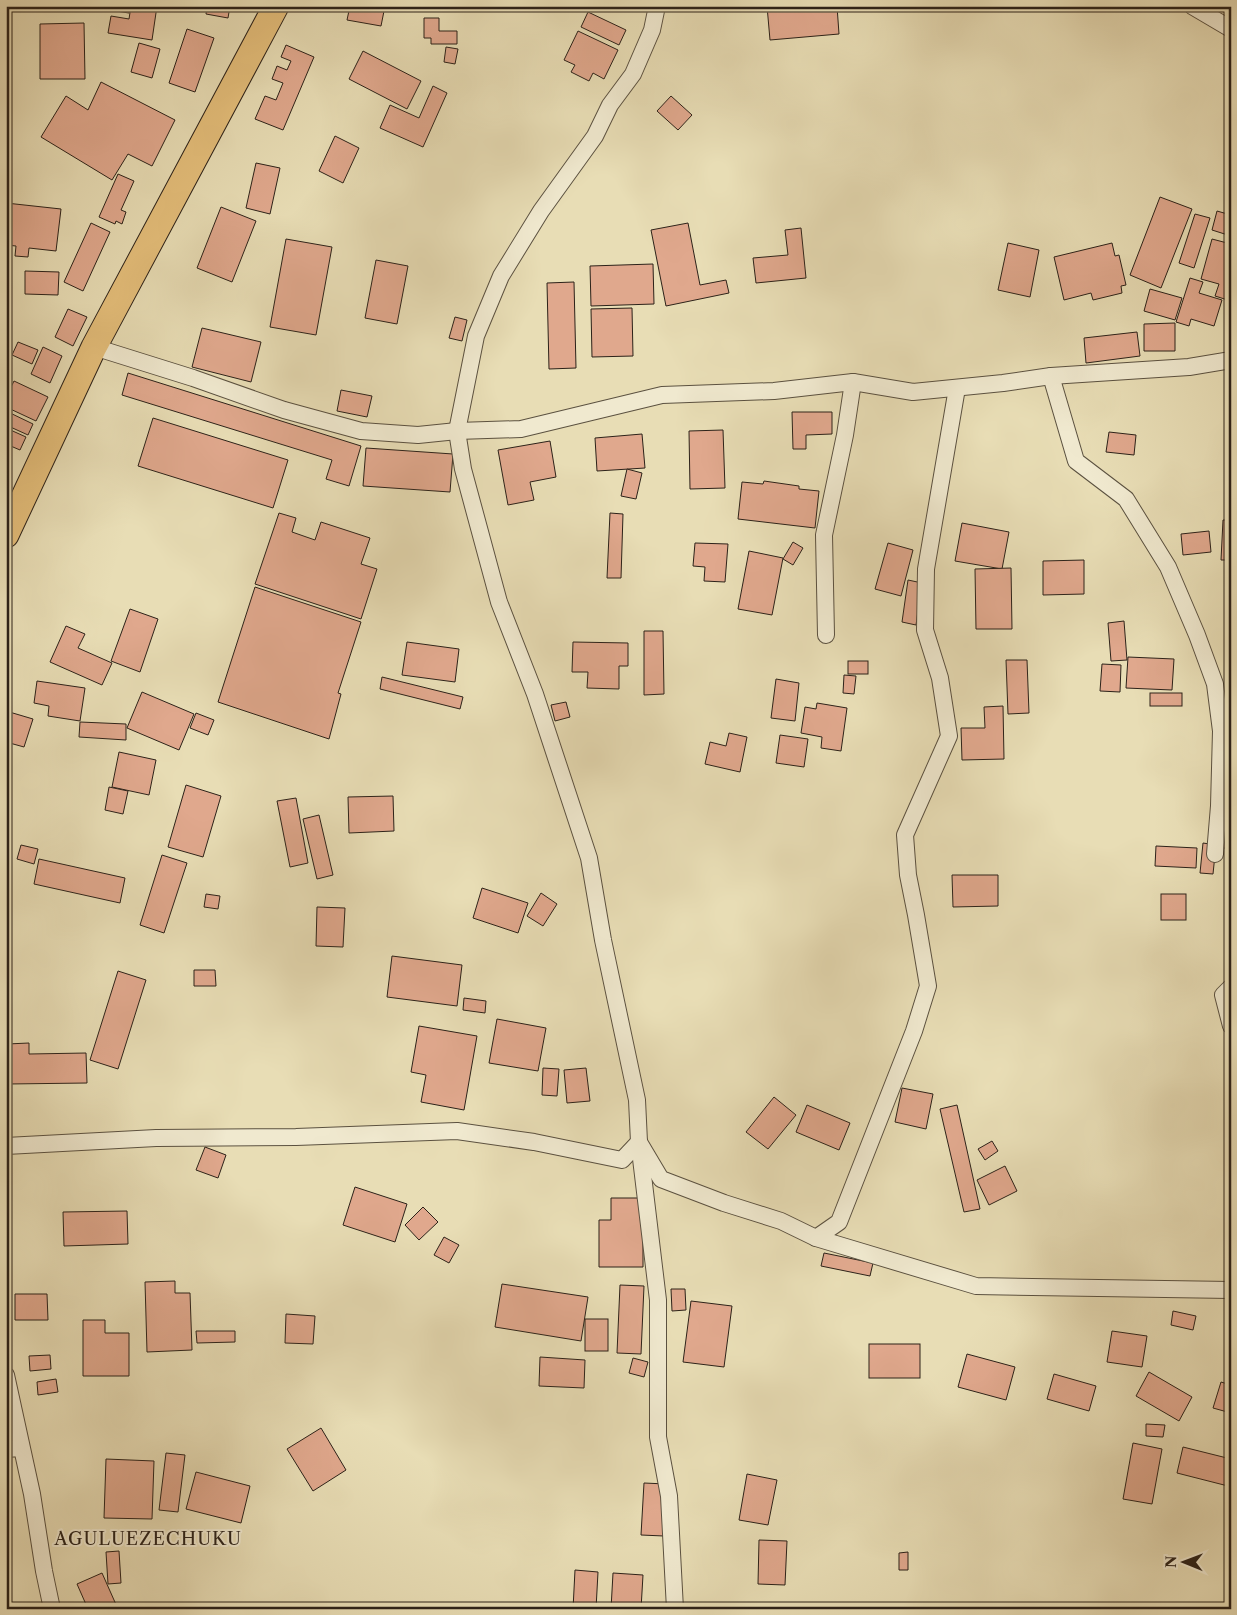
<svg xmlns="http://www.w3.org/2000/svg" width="1237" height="1615" font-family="'Libre Caslon Text',serif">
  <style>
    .building { fill: #e0a88d; stroke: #2c2219 }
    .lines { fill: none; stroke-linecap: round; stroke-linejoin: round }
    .minor-casing { stroke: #5b5140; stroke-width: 18 }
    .primary-casing { stroke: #2c2219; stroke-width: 27 }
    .minor { stroke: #f0e9cf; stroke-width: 16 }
    .primary { stroke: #e4be7a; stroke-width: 25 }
    .labels { text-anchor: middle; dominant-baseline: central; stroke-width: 4; stroke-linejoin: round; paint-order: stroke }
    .quarter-label { font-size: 18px; letter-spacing: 1px; fill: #2c2219; stroke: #f0e9cf }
  </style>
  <rect width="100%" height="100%" fill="#e8ddb5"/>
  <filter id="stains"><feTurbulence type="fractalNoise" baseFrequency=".004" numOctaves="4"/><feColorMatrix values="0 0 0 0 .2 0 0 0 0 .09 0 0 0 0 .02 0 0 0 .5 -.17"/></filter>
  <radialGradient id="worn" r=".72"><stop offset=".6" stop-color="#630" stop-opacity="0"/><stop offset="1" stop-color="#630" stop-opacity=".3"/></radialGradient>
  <g class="building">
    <path d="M 103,6 L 130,6 L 129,13 L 103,9 Z"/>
    <path d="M 131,6 L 157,6 L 152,40 L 108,33 L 111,16 L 129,19 Z"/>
    <path d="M 207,6 L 230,6 L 228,18 L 206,14 Z"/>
    <path d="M 350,6 L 385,6 L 381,26 L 347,20 Z"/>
    <path d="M 767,6 L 837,6 L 839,34 L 770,40 Z"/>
    <path d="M 588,12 L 626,30 L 619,45 L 581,27 Z"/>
    <path d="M 424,18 L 439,18 L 439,31 L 457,31 L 457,44 L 431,44 L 431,38 L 424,38 Z"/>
    <path d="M 84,23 L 85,79 L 40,79 L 40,24 Z"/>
    <path d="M 187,29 L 214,38 L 195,92 L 169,83 Z"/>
    <path d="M 578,31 L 618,50 L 604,79 L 593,73 L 589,81 L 571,72 L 575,65 L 564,60 Z"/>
    <path d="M 139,43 L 160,49 L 152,78 L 131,72 Z"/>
    <path d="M 286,45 L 314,57 L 283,130 L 255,119 L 265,96 L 276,100 L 283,83 L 272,79 L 277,66 L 287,70 L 291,61 L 281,57 Z"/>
    <path d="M 446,47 L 458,49 L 455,64 L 444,62 Z"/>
    <path d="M 363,51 L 421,81 L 407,109 L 349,79 Z"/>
    <path d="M 101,82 L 175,120 L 152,166 L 128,154 L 112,180 L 41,137 L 66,96 L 88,110 Z"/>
    <path d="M 433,86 L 447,93 L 423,147 L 380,128 L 390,105 L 419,118 Z"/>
    <path d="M 671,96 L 692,115 L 678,130 L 657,111 Z"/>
    <path d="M 335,136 L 359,148 L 343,183 L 319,171 Z"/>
    <path d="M 256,163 L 280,168 L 270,214 L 246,208 Z"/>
    <path d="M 118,174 L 134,181 L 121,210 L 126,212 L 122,224 L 116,221 L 115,224 L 99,217 Z"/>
    <path d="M 1160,197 L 1192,209 L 1161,288 L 1130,275 Z"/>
    <path d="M 6,203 L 61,209 L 56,251 L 29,248 L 28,257 L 15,256 L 16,246 L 6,245 Z"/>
    <path d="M 221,207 L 256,221 L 232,282 L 197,268 Z"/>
    <path d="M 1217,211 L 1231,215 L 1231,236 L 1212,230 Z"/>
    <path d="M 1195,214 L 1210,218 L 1194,268 L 1179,263 Z"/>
    <path d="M 91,223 L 110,232 L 83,291 L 64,282 Z"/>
    <path d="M 688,223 L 700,285 L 726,280 L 729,293 L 666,306 L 651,230 Z"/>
    <path d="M 801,228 L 806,278 L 756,283 L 753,258 L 788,255 L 785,230 Z"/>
    <path d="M 286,239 L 332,247 L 316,335 L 270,327 Z"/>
    <path d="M 1212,239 L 1231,244 L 1231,301 L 1215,296 L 1219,284 L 1201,279 Z"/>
    <path d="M 1008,243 L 1039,250 L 1030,297 L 998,290 Z"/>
    <path d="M 1112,243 L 1115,256 L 1119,255 L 1126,285 L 1121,286 L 1122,293 L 1093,300 L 1091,293 L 1064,300 L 1054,257 Z"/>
    <path d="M 376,260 L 408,266 L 397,324 L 365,318 Z"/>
    <path d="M 653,264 L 654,304 L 591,306 L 590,266 Z"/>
    <path d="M 25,271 L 59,272 L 58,295 L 25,294 Z"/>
    <path d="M 1190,278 L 1203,282 L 1199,293 L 1222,300 L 1214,326 L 1191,319 L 1189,326 L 1176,322 Z"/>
    <path d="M 574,282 L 576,368 L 549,369 L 547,283 Z"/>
    <path d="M 1150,289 L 1182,298 L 1175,320 L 1144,311 Z"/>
    <path d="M 632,308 L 633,356 L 592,357 L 591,309 Z"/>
    <path d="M 68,309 L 87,317 L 73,346 L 55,337 Z"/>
    <path d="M 455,317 L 467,320 L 462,341 L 449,338 Z"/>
    <path d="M 1175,323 L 1175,351 L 1144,351 L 1144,324 Z"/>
    <path d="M 202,328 L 261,342 L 251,382 L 192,367 Z"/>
    <path d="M 1137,332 L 1140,356 L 1086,363 L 1084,338 Z"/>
    <path d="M 18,342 L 38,350 L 32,364 L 12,355 Z"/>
    <path d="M 43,347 L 62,356 L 50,383 L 31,374 Z"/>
    <path d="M 6,357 L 12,358 L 6,376 Z"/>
    <path d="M 128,373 L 361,446 L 349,486 L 326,479 L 332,460 L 122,395 Z"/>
    <path d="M 14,381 L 48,397 L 36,421 L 6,407 L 6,397 Z"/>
    <path d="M 341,390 L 372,396 L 367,417 L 337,411 Z"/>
    <path d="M 6,411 L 33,424 L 28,435 L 6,425 Z"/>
    <path d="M 792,412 L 832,412 L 832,434 L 806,435 L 806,449 L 793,449 Z"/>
    <path d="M 153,418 L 288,460 L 273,508 L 138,466 Z"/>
    <path d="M 6,428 L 26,437 L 20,450 L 6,444 Z"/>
    <path d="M 723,430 L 725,488 L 690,489 L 689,431 Z"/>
    <path d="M 1109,432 L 1136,435 L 1134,455 L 1106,452 Z"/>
    <path d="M 642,434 L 645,468 L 597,471 L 595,438 Z"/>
    <path d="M 550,441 L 556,477 L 530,482 L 534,500 L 508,505 L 498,450 Z"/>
    <path d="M 366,448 L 453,454 L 450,492 L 363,486 Z"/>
    <path d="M 627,469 L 642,473 L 636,499 L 621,496 Z"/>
    <path d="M 764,481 L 799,486 L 799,489 L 819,491 L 815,528 L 738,519 L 742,482 L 763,484 Z"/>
    <path d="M 279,513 L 296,518 L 292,532 L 315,540 L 321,522 L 370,538 L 361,564 L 377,569 L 361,619 L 255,584 Z"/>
    <path d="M 610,513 L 623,514 L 621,578 L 607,578 Z"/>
    <path d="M 1223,520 L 1231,520 L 1231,560 L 1221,560 Z"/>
    <path d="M 962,523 L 1009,532 L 1002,569 L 955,561 Z"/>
    <path d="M 1209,531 L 1211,552 L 1183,555 L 1181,534 Z"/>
    <path d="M 793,542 L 803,548 L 793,565 L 783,559 Z"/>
    <path d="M 695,543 L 728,544 L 725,582 L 704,581 L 705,567 L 693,566 Z"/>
    <path d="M 888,543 L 913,550 L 901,596 L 875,589 Z"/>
    <path d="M 749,551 L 783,558 L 772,615 L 738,609 Z"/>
    <path d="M 1084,560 L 1084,594 L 1043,595 L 1043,561 Z"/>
    <path d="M 1011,568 L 1012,629 L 976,629 L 975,569 Z"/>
    <path d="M 908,580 L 922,583 L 916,625 L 902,622 Z"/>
    <path d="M 255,587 L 361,622 L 338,693 L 341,694 L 329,739 L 218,702 Z"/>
    <path d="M 130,609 L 158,619 L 140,672 L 111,661 Z"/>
    <path d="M 1124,621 L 1127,660 L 1111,661 L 1108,623 Z"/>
    <path d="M 66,626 L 85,634 L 78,648 L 112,663 L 102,685 L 50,662 Z"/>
    <path d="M 644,631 L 663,631 L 664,694 L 644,695 Z"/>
    <path d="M 407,642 L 459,649 L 455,682 L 402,675 Z"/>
    <path d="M 573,642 L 628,643 L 628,666 L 619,666 L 619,689 L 587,688 L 588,672 L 572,672 Z"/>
    <path d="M 1128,657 L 1174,659 L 1172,690 L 1126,688 Z"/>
    <path d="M 1006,660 L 1027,660 L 1029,713 L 1008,714 Z"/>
    <rect x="848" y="661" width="20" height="13"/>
    <path d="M 1102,664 L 1121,665 L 1120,692 L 1100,691 Z"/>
    <path d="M 844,675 L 856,676 L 854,694 L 843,693 Z"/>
    <path d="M 382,677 L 463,697 L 460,709 L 380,689 Z"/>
    <path d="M 776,679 L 799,683 L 795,721 L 771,718 Z"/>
    <path d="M 37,681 L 85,688 L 80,721 L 48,716 L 49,706 L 34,703 Z"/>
    <path d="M 142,692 L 194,714 L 179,750 L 127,728 Z"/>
    <rect x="1150" y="693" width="32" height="13"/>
    <path d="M 566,702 L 570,717 L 555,721 L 551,705 Z"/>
    <path d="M 817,703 L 847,708 L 841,751 L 821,748 L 822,737 L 801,733 L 805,707 L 816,709 Z"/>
    <path d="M 1003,706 L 1004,759 L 962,760 L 961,728 L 985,728 L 984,707 Z"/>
    <path d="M 6,711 L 33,719 L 24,747 L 6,742 Z"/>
    <path d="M 196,713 L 214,720 L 208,735 L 190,728 Z"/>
    <path d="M 80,722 L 126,724 L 126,740 L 79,737 Z"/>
    <path d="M 729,733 L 747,737 L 740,772 L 705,764 L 710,742 L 726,746 Z"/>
    <path d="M 780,735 L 808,739 L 804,767 L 776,763 Z"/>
    <path d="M 119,752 L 156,760 L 149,795 L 112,787 Z"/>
    <path d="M 186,785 L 221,796 L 203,857 L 168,847 Z"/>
    <path d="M 109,787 L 128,791 L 123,814 L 105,810 Z"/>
    <path d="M 393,796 L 394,831 L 349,833 L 348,797 Z"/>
    <path d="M 296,798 L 308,863 L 290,867 L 277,801 Z"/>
    <path d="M 319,815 L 333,875 L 317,879 L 303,819 Z"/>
    <path d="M 1227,820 L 1231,821 L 1231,850 L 1221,847 Z"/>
    <path d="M 1203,843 L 1216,845 L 1213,874 L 1200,873 Z"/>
    <path d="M 21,845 L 38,849 L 34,864 L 17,859 Z"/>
    <path d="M 1156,846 L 1197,848 L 1196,868 L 1155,866 Z"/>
    <path d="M 162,855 L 187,863 L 164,933 L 140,925 Z"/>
    <path d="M 39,859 L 125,878 L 120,903 L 34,884 Z"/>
    <path d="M 952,875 L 998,875 L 998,906 L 953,907 Z"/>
    <path d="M 482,888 L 528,903 L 518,933 L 473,918 Z"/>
    <path d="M 541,893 L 557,904 L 543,926 L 527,916 Z"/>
    <path d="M 206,894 L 220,896 L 218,909 L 204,907 Z"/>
    <rect x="1161" y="894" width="25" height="26"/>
    <path d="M 317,907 L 345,908 L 343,947 L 316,946 Z"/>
    <path d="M 392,956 L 462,965 L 457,1006 L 387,997 Z"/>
    <path d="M 194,970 L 215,970 L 216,986 L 194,986 Z"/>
    <path d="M 118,971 L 146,980 L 118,1069 L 90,1060 Z"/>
    <path d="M 464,998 L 486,1001 L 485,1013 L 463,1010 Z"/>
    <path d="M 497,1019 L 546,1028 L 538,1071 L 489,1063 Z"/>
    <path d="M 419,1026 L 477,1036 L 464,1110 L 421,1102 L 426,1075 L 411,1072 Z"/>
    <path d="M 29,1043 L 29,1054 L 86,1053 L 87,1083 L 8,1084 L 7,1044 Z"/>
    <path d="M 543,1068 L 559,1069 L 557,1096 L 542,1095 Z"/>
    <path d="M 586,1068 L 590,1101 L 567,1103 L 564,1070 Z"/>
    <path d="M 902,1088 L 933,1094 L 926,1129 L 895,1122 Z"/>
    <path d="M 774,1097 L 796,1115 L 768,1149 L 746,1132 Z"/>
    <path d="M 807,1105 L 850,1123 L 839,1150 L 796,1132 Z"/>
    <path d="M 957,1105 L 980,1209 L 964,1212 L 940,1109 Z"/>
    <path d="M 992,1141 L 998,1151 L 985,1160 L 978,1149 Z"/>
    <path d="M 205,1147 L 226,1155 L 218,1178 L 196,1170 Z"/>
    <path d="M 1005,1166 L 1017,1191 L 989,1205 L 977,1180 Z"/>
    <path d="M 355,1187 L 407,1204 L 395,1242 L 343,1225 Z"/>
    <path d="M 611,1198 L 643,1198 L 643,1267 L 599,1267 L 599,1220 L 611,1220 Z"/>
    <path d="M 423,1207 L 438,1222 L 419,1240 L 405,1225 Z"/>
    <path d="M 127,1211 L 128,1244 L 64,1246 L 63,1212 Z"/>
    <path d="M 444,1237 L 459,1245 L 449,1263 L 434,1255 Z"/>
    <path d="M 824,1253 L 873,1263 L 870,1276 L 821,1266 Z"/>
    <path d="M 175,1281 L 175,1293 L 190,1293 L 192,1350 L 147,1352 L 145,1282 Z"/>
    <path d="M 502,1284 L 588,1297 L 581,1341 L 495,1327 Z"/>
    <path d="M 620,1285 L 644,1286 L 641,1354 L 617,1353 Z"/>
    <path d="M 671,1289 L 685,1289 L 686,1310 L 672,1311 Z"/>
    <path d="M 15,1294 L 47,1294 L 48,1320 L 15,1320 Z"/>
    <path d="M 691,1301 L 732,1306 L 724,1367 L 683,1362 Z"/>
    <path d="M 1173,1311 L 1196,1316 L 1193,1330 L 1171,1325 Z"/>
    <path d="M 286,1314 L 315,1316 L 313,1344 L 285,1343 Z"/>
    <rect x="585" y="1319" width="23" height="32"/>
    <path d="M 83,1320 L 105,1320 L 105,1333 L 129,1333 L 129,1376 L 83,1376 Z"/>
    <path d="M 196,1331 L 235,1331 L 235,1342 L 197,1343 Z"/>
    <path d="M 1112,1331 L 1147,1336 L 1142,1367 L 1107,1362 Z"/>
    <rect x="869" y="1344" width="51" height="34"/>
    <path d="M 967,1354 L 1015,1367 L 1006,1400 L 958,1387 Z"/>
    <path d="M 50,1355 L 51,1369 L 30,1371 L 29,1356 Z"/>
    <path d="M 540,1357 L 585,1360 L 584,1388 L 539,1386 Z"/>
    <path d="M 633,1358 L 648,1362 L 644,1377 L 629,1373 Z"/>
    <path d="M 1149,1372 L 1192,1397 L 1179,1421 L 1136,1396 Z"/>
    <path d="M 1054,1374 L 1096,1386 L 1089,1411 L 1047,1399 Z"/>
    <path d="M 56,1379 L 58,1392 L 38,1395 L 37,1382 Z"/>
    <path d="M 1221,1382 L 1231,1385 L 1231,1413 L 1213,1408 Z"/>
    <path d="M 1146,1424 L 1165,1425 L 1163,1437 L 1146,1436 Z"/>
    <path d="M 321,1428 L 346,1470 L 313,1491 L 287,1449 Z"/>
    <path d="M 1133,1443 L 1162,1449 L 1152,1504 L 1123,1499 Z"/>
    <path d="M 1183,1447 L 1231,1459 L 1231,1475 L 1228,1486 L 1177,1473 Z"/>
    <path d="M 166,1453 L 185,1455 L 178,1512 L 159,1510 Z"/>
    <path d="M 106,1459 L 154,1461 L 152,1519 L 104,1518 Z"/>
    <path d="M 196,1472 L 250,1486 L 241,1523 L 186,1509 Z"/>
    <path d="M 747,1474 L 777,1480 L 768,1525 L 739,1520 Z"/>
    <path d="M 644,1483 L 666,1484 L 664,1536 L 641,1535 Z"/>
    <path d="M 759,1540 L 787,1541 L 785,1585 L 758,1584 Z"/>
    <path d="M 119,1551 L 121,1583 L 108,1584 L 106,1552 Z"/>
    <path d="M 908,1552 L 908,1570 L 899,1570 L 899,1553 Z"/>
    <path d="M 575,1570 L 598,1572 L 596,1609 L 573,1609 Z"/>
    <path d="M 102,1573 L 118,1609 L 88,1609 L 77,1584 Z"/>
    <path d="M 613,1573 L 643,1575 L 641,1609 L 611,1609 Z"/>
    <rect x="375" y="1604" width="44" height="5"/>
  </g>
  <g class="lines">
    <g class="minor-casing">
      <g id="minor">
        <path d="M 657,6 L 652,30 L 633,74 L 610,105 L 595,136 L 541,211 L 501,276 L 476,336 L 457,431 L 463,469 L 499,602 L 535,694 L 589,858 L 603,940 L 637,1100 L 639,1142 L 658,1300 L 658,1437 L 669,1496 L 675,1609"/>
        <path d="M 1192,6 L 1231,29"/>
        <path d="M 94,347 L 193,378 L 284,410 L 361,431 L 418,435 L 457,431 L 521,429 L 662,395 L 774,391 L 853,382 L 913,392 L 1003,383 L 1051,376 L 1189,367 L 1231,360"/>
        <path d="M 1051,376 L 1076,461 L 1126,499 L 1168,567 L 1197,635 L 1215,684 L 1221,731 L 1219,806 L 1215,854"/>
        <path d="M 826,635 L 824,535 L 845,435 L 853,382"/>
        <path d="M 1231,987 L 1223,995 L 1231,1026"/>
        <path d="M 6,1146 L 156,1138 L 296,1137 L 457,1131 L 534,1142 L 622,1160 L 639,1142 L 661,1179 L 724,1203 L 781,1221 L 816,1238 L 976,1286 L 1231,1290"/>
        <path d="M 816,1238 L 839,1222 L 914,1031 L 928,986 L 916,915 L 908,875 L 905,835 L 949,736 L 940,678 L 925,630 L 926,569 L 957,388"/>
        <path d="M 6,1375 L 32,1494 L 44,1571 L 52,1609"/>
        <path d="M 6,1449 L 21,1448"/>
      </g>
    </g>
    <g class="primary-casing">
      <path id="primary" d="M 6,535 L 94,347 L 276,6"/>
    </g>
    <use href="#minor" class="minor"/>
    <use href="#primary" class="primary"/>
  </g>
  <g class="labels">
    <g class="quarter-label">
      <text x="148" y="1539">AGULUEZECHUKU</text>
    </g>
  </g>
  <rect width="1237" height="1615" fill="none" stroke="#e8ddb5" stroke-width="25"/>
  <rect x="8" y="8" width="1222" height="1600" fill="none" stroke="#2c2219" stroke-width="2.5"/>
  <rect x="12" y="12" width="1212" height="1590" fill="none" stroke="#2c2219"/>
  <g transform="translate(1184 1562) rotate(271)" stroke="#f0e9cf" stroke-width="4" paint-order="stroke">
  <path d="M0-4L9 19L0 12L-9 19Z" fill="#2c2219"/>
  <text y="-8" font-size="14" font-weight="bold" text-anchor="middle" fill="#2c2219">N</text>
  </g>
  <rect width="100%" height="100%" filter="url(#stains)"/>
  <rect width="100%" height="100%" fill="url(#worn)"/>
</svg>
